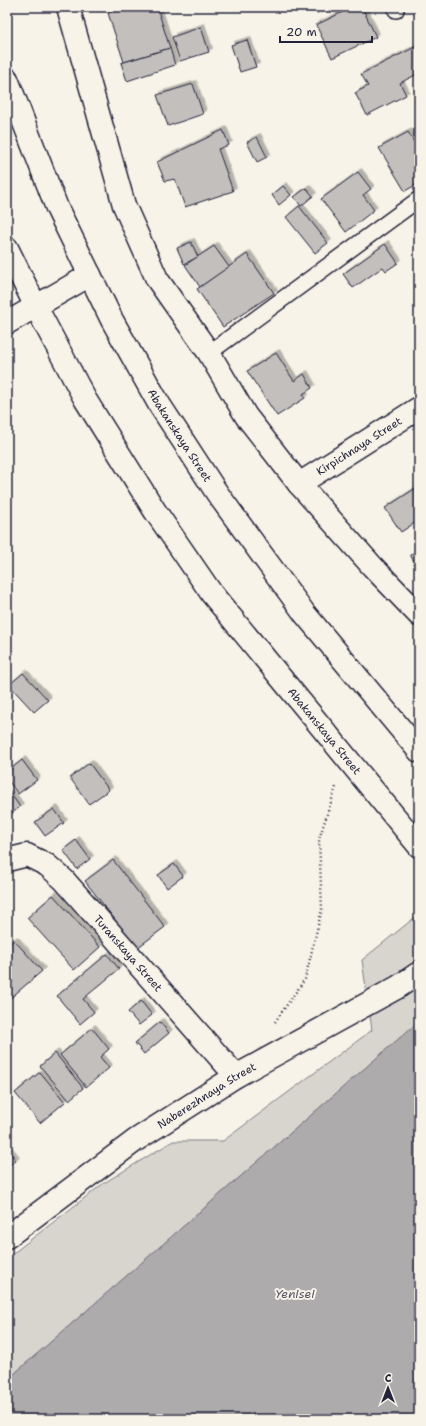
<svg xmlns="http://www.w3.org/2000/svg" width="426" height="1426" font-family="'Shantell Sans',sans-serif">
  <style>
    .green { fill: #d8d5cf; stroke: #7d7c85 }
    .water { fill: #aeabad; stroke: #76747f }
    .building { fill: #c2bfbd; stroke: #22223b; filter: url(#shadow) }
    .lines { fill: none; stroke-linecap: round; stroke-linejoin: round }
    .lane-casing { stroke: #22223b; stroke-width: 18 }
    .street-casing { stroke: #22223b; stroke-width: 25 }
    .secondary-casing { stroke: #22223b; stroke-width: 25 }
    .path { stroke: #22223b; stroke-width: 2.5; stroke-dasharray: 1 3; stroke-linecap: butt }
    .lane { stroke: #f7f3e8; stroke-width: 15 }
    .street { stroke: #f7f3e8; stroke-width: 22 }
    .secondary { stroke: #f7f3e8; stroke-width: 22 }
    .labels { text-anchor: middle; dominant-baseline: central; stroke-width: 4; stroke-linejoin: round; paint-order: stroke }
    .street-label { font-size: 11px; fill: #22223b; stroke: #f7f3e8 }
    .water-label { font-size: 12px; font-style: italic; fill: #535263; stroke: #f7f3e8 }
  </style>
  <defs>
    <filter id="shadow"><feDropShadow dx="3.5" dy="-3.5" stdDeviation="0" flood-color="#0004"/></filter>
  </defs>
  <rect width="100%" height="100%" fill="#f7f3e8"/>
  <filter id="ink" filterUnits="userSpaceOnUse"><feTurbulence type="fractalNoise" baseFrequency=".025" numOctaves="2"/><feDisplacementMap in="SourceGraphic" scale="8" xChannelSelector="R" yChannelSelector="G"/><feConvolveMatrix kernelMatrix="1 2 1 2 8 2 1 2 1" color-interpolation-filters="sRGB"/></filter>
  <g filter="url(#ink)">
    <path class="green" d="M 419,914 L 419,1021 L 7,1380 L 7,1258 L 104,1183 L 173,1141 L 223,1141 L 372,1030 L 362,960 Z"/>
    <path class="water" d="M 419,1021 L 419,1419 L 7,1419 L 7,1380 Z"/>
    <g class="building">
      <path d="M 128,7 L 157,7 L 170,48 L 124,62 L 108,13 Z"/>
      <path d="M 314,7 L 329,7 L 317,13 Z"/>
      <path d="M 353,7 L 362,7 L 376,37 L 332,58 L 316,25 Z"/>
      <path d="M 201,27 L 209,52 L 180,61 L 172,37 Z"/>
      <path d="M 247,40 L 256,67 L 240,72 L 231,45 Z"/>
      <path d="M 419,45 L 419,73 L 400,83 L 406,95 L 367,115 L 355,93 L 368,86 L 361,74 Z"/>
      <path d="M 170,48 L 175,65 L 127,81 L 121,63 Z"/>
      <path d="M 193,84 L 203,114 L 168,126 L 157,95 Z"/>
      <path d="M 223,130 L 229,145 L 218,149 L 233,191 L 185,207 L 175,179 L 165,181 L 157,162 Z"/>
      <path d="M 408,132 L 419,150 L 419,183 L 405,191 L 379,148 Z"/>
      <path d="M 257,137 L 267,157 L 257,162 L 247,142 Z"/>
      <path d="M 358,172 L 371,189 L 363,195 L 374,210 L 346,232 L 321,199 Z"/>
      <path d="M 283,186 L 291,195 L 279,205 L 272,195 Z"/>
      <path d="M 306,188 L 313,196 L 301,206 L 294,197 Z"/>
      <path d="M 299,206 L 328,243 L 315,253 L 286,217 Z"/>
      <path d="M 419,232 L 419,243 L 414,235 Z"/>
      <path d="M 191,242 L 198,257 L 184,264 L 177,248 Z"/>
      <path d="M 385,244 L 398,263 L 386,271 L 383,267 L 353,288 L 343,274 Z"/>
      <path d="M 214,246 L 229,267 L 200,287 L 185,265 Z"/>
      <path d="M 247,254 L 274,293 L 223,327 L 197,289 Z"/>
      <path d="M 276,353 L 294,381 L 304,374 L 312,388 L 303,394 L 305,398 L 277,416 L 247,371 Z"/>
      <path d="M 419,486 L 419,520 L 401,532 L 385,508 Z"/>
      <path d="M 419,549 L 419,569 L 410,555 Z"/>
      <path d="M 23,673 L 48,700 L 34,712 L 9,685 Z"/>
      <path d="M 22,760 L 37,780 L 18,794 L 7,779 L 7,772 Z"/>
      <path d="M 89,763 L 109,790 L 89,804 L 70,778 Z"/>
      <path d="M 10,793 L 20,807 L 7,817 L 7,795 Z"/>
      <path d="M 54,809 L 64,823 L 45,836 L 35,822 Z"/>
      <path d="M 76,840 L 90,859 L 77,869 L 63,850 Z"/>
      <path d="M 113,860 L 165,927 L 137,948 L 85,881 Z"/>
      <path d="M 174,864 L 183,876 L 167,888 L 158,875 Z"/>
      <path d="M 53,895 L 100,947 L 74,970 L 27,918 Z"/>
      <path d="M 14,940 L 42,971 L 7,1001 L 7,946 Z"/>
      <path d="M 107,954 L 119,969 L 83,999 L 94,1012 L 80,1024 L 57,996 Z"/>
      <path d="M 141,1001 L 152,1015 L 139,1025 L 128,1012 Z"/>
      <path d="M 160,1022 L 169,1033 L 144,1054 L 135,1043 Z"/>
      <path d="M 92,1028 L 109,1049 L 100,1057 L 109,1068 L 86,1087 L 60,1055 Z"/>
      <path d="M 55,1053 L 83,1088 L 69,1100 L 40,1066 Z"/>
      <path d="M 40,1072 L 65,1102 L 40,1123 L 15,1093 Z"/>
      <path d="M 7,1149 L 16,1160 L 7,1167 Z"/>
    </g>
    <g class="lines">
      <g class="lane-casing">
        <g id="lane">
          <path d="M 394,7 L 396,10"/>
          <path d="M 209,353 L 419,199"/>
        </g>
      </g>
      <g class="street-casing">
        <g id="street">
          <path d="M 68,7 L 124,205 L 157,279 L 209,353 L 246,416 L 299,484 L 373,567 L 419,615"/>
          <path id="s1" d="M 299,484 L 419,408"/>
          <path id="s2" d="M 7,860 L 27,855 L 47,865 L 64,880 L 236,1076"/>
          <path id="s3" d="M 7,1237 L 136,1140 L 236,1076 L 398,987 L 419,973"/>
        </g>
      </g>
      <g class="secondary-casing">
        <g id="secondary">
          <path id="s4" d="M 7,79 L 57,208 L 112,320 L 159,404 L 217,493 L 305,614 L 419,751"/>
          <path id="s5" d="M 7,248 L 35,305 L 85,399 L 155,511 L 212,594 L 419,846"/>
          <path d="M 7,323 L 90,275"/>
        </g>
      </g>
      <path class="path" d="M 275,1022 L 305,979 L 322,909 L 319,839 L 336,787"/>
      <use href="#lane" class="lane"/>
      <use href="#street" class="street"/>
      <use href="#secondary" class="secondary"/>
    </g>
  </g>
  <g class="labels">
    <g class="street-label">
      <text stroke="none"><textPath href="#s4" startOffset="397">Abakanskaya Street</textPath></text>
      <text stroke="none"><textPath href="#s1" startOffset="71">Kirpichnaya Street</textPath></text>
      <text stroke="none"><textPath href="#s5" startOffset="580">Abakanskaya Street</textPath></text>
      <text stroke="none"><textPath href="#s2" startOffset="163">Turanskaya Street</textPath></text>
      <text stroke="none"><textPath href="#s3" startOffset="245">Naberezhnaya Street</textPath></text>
    </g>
    <g class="water-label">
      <text x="295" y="1294">Yenisei</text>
    </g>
  </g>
  <rect width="426" height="1426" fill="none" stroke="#f7f3e8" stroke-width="24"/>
  <rect x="12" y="12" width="402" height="1402" fill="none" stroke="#22223b" stroke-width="1.5" filter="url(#ink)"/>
  <g transform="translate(388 1388)" stroke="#f7f3e8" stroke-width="3" paint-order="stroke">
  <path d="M0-3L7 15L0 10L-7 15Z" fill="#22223b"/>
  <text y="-6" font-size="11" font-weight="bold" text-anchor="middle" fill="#22223b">С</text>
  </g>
  <path d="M280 36v6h92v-6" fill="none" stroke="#22223b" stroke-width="2"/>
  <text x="286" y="36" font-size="12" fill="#22223b" stroke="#f7f3e8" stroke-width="3" paint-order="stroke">20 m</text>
</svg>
